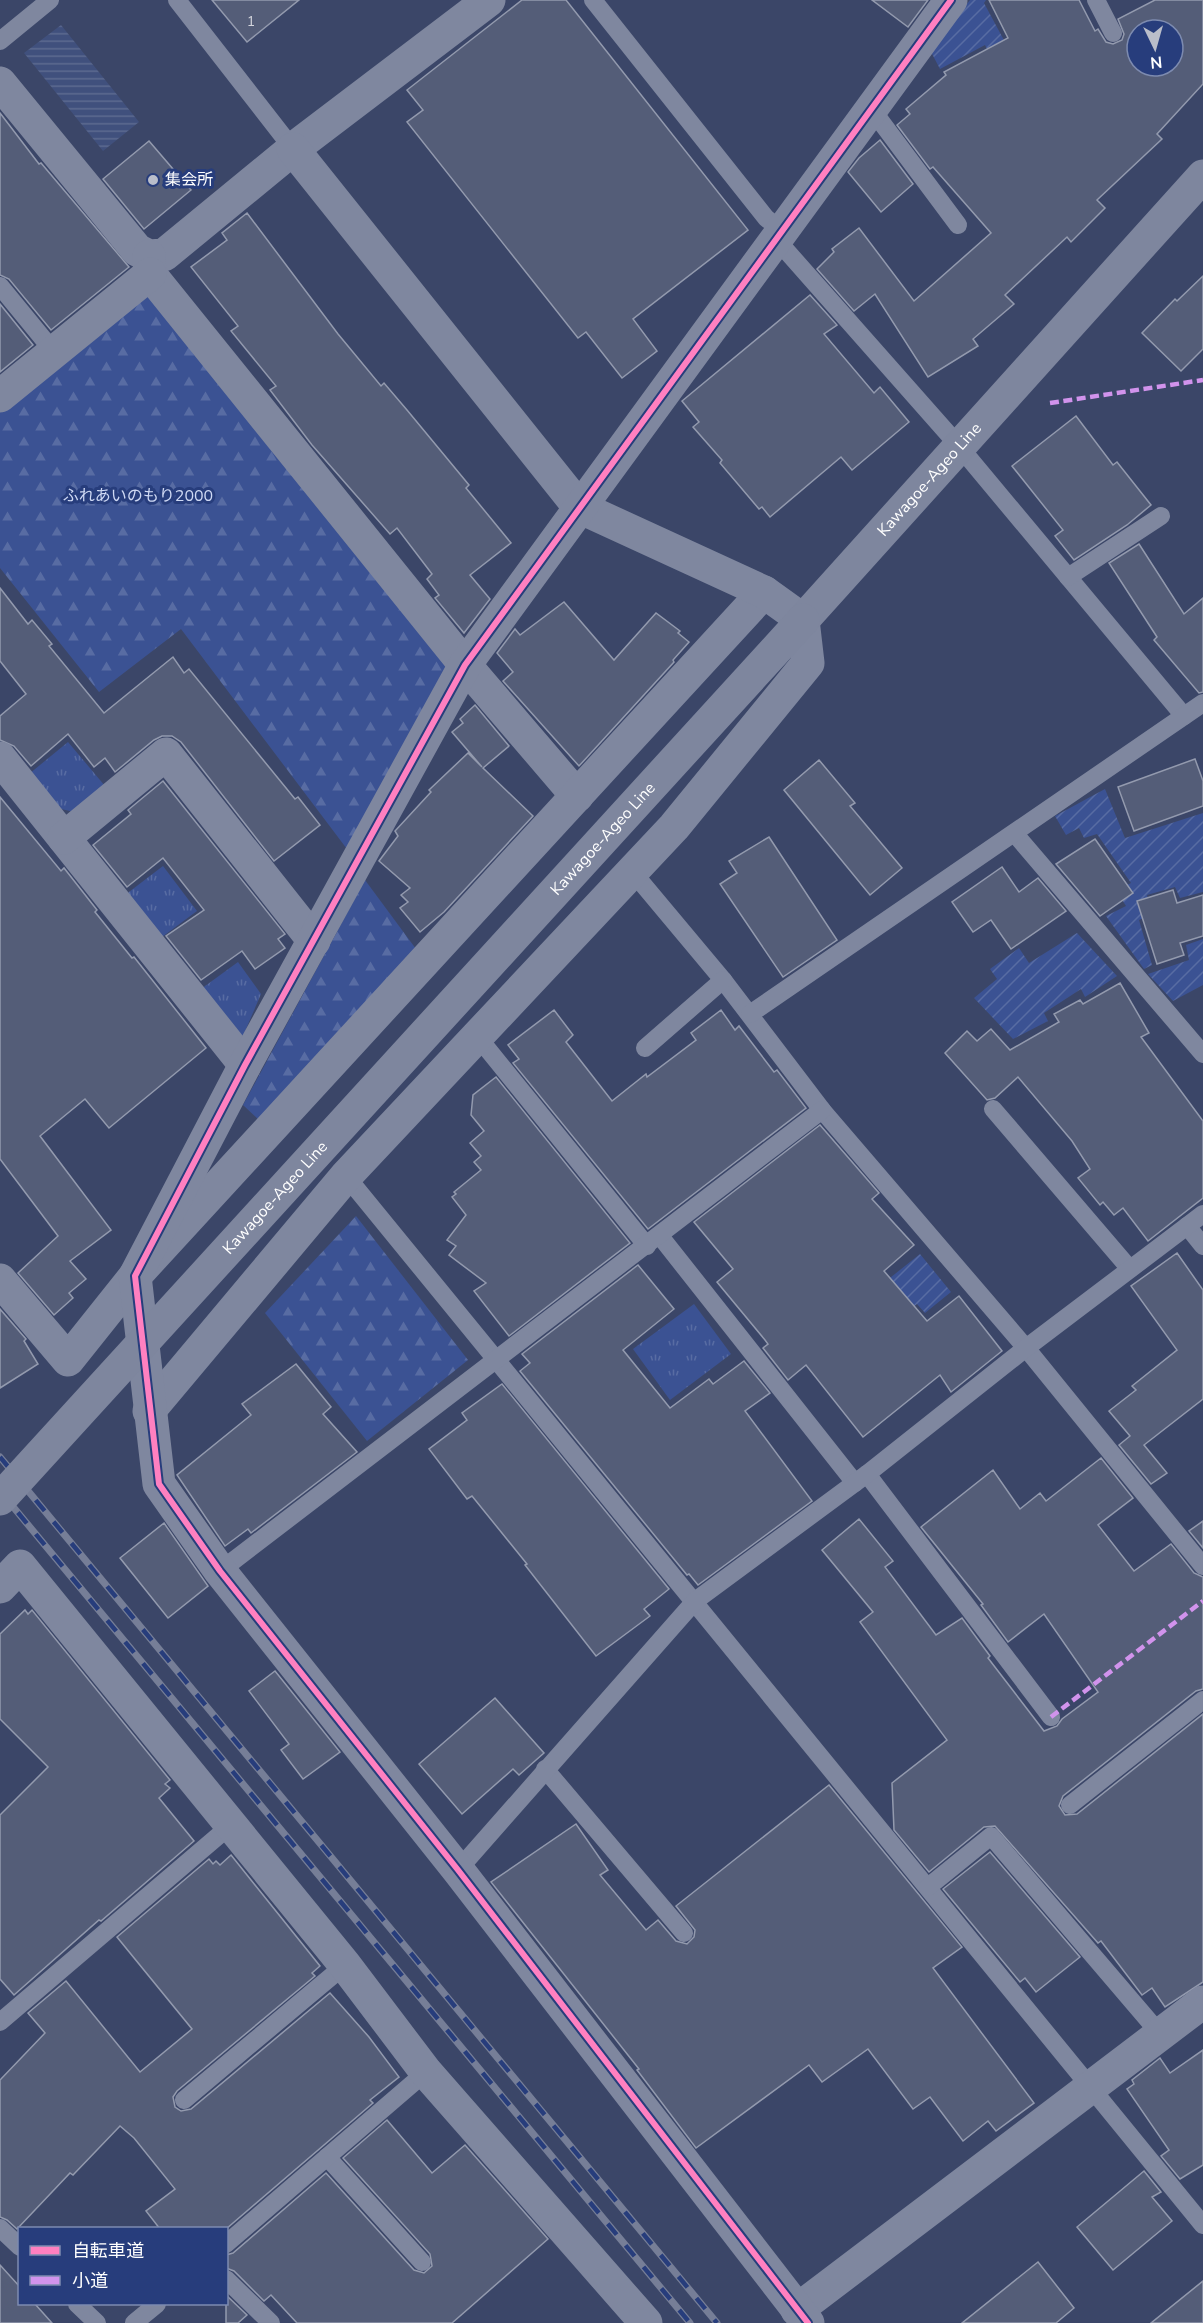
<svg xmlns="http://www.w3.org/2000/svg" width="1203" height="2323" font-family="'Nunito Sans','Noto Sans JP',sans-serif">
  <style>
    .grass { fill: url(#grass-tufts) }
    .forest { fill: url(#forest-firs) }
    .garden { fill: url(#garden-furrows) }
    .water { fill: url(#water-rules) }
    .building { fill: #545d78; stroke: #939aae; stroke-width: 1.5; fill-rule: evenodd }
    .lines { fill: none; stroke-linecap: round; stroke-linejoin: round }
    .lane { stroke: #7f879f; stroke-width: 18 }
    .street { stroke: #7f879f; stroke-width: 33 }
    .primary { stroke: #7e869e; stroke-width: 33 }
    .rail-casing { stroke: #767e97; stroke-width: 7 }
    .rail { stroke: #273d7c; stroke-width: 4.5; stroke-dasharray: 14; stroke-linecap: butt }
    .primary-bridge { stroke: #7e869e; stroke-width: 33 }
    .quiet { stroke: #d193ec; stroke-width: 4.5; stroke-dasharray: 9 4.5; stroke-linecap: butt }
    .cycleway-casing { stroke: #273d7c; stroke-width: 10 }
    .cycleway { stroke: #ff80c0; stroke-width: 6 }
    .poi-dot { fill: #babeca; stroke: #273d7c; stroke-width: 2 }
    .labels { text-anchor: middle; dominant-baseline: central; stroke-width: 6; stroke-linejoin: round; paint-order: stroke }
    .number-label { font-size: 14px; fill: #d4d6dd }
    .poi-label { font-size: 16px; fill: #fff; stroke: #273d7c; text-anchor: start }
    .street-label { font-size: 16px; fill: #fff; stroke: #273d7c }
    .park-label { font-size: 16px; fill: #cfd9f4; stroke: #273d7c }
  </style>
  <defs>
    <pattern id="grass-tufts" width="24" height="20" patternUnits="userSpaceOnUse" patternTransform="scale(1.5)"><rect width="24" height="20" fill="#3b5293"/><path d="M3 7l-1-3M5 7V3M7 7l1-3M15 17l-1-3M17 17v-4M19 17l1-3" fill="none" stroke="#586ca3"/></pattern>
    <pattern id="forest-firs" width="22" height="20" patternUnits="userSpaceOnUse" patternTransform="scale(1.5)"><rect width="22" height="20" fill="#3b5293"/><path d="M5 1l3.5 6h-7zM16 11l3.5 6h-7z" fill="#586ca3"/></pattern>
    <pattern id="garden-furrows" width="10" height="10" patternUnits="userSpaceOnUse" patternTransform="scale(1.5)"><rect width="10" height="10" fill="#3b5293"/><path d="M-1 1l2-2M0 10L10 0M9 11l2-2" fill="none" stroke="#586ca3"/></pattern>
    <pattern id="water-rules" width="6" height="5" patternUnits="userSpaceOnUse" patternTransform="scale(1.5)"><rect width="6" height="5" fill="#40507d"/><path d="M0 2.5h6" fill="none" stroke="#5d6a90"/></pattern>
  </defs>
  <rect width="100%" height="100%" fill="#3b4668"/>
  <g class="grass">
    <path d="M 68,742 L 105,786 L 74,812 L 57,808 L 29,774 Z"/>
    <path d="M 163,866 L 197,911 L 158,940 L 125,895 Z"/>
    <path d="M 238,962 L 261,994 L 240,1043 L 201,989 Z"/>
    <path d="M 694,1304 L 731,1354 L 670,1400 L 633,1349 Z"/>
  </g>
  <g class="forest">
    <path d="M 135,297 L 155,297 L 452,664 L 350,853 L 181,629 L 99,692 L 0,568 L 0,409 Z"/>
    <path d="M 365,880 L 416,949 L 259,1120 L 243,1105 Z"/>
    <path d="M 356,1216 L 468,1360 L 367,1441 L 265,1313 Z"/>
  </g>
  <g class="garden">
    <path d="M 970,0 L 986,0 L 984,3 L 1006,44 L 989,53 L 985,45 L 940,69 L 930,50 Z"/>
    <path d="M 1105,789 L 1125,838 L 1203,813 L 1203,892 L 1180,898 L 1175,887 L 1147,895 L 1153,914 L 1139,920 L 1152,965 L 1144,969 L 1106,916 L 1126,906 L 1116,890 L 1131,883 L 1097,834 L 1084,838 L 1079,828 L 1066,835 L 1055,816 Z"/>
    <path d="M 1077,933 L 1117,976 L 1085,997 L 1081,989 L 1044,1013 L 1048,1021 L 1013,1039 L 974,998 L 997,979 L 990,969 L 1019,948 L 1029,963 Z"/>
    <path d="M 1203,939 L 1203,985 L 1173,1001 L 1148,974 L 1189,960 L 1186,945 Z"/>
    <path d="M 920,1254 L 951,1292 L 925,1313 L 917,1304 L 874,1339 L 866,1297 Z"/>
  </g>
  <path class="water" d="M 61,25 L 139,122 L 103,151 L 24,53 Z"/>
  <g class="building">
    <path d="M 212,0 L 299,0 L 247,42 Z"/>
    <path d="M 522,0 L 566,0 L 748,230 L 633,319 L 657,351 L 622,378 L 586,332 L 578,338 L 407,122 L 423,110 L 407,90 Z"/>
    <path d="M 872,0 L 928,0 L 908,27 Z"/>
    <path d="M 989,0 L 1079,0 L 1095,31 L 1098,29 L 1106,42 L 1113,44 L 1122,40 L 1124,34 L 1118,19 L 1155,0 L 1203,0 L 1203,84 L 1157,134 L 1162,139 L 1097,200 L 1105,208 L 1071,242 L 1067,237 L 1005,295 L 1014,304 L 973,339 L 978,346 L 928,377 L 875,294 L 854,311 L 817,269 L 834,252 L 832,249 L 859,228 L 914,301 L 991,233 L 933,167 L 930,169 L 897,125 L 910,114 L 906,109 L 946,75 L 944,72 L 1008,38 ZM 1137,30 L 1173,30 L 1173,66 L 1137,66 Z"/>
    <path d="M 0,113 L 39,164 L 41,163 L 129,267 L 51,330 L 9,279 L 0,275 Z"/>
    <path d="M 880,140 L 913,184 L 881,212 L 848,172 L 859,158 Z"/>
    <path d="M 149,141 L 191,190 L 144,229 L 103,179 Z"/>
    <path d="M 247,213 L 338,334 L 381,386 L 384,383 L 407,410 L 469,485 L 466,488 L 511,543 L 470,575 L 490,599 L 464,633 L 435,598 L 439,595 L 427,579 L 432,574 L 397,528 L 390,534 L 312,445 L 270,390 L 276,386 L 231,331 L 238,326 L 191,267 L 227,240 L 222,233 Z"/>
    <path d="M 1203,276 L 1203,349 L 1181,371 L 1142,333 L 1175,299 L 1177,301 Z"/>
    <path d="M 810,295 L 837,325 L 824,334 L 874,393 L 880,387 L 909,422 L 852,470 L 841,457 L 770,517 L 762,507 L 759,509 L 720,463 L 722,460 L 693,427 L 699,422 L 682,401 Z"/>
    <path d="M 0,304 L 33,345 L 0,372 Z"/>
    <path d="M 1076,416 L 1113,465 L 1117,462 L 1151,505 L 1127,525 L 1074,560 L 1055,536 L 1063,530 L 1012,466 Z"/>
    <path d="M 1139,544 L 1184,614 L 1203,598 L 1203,692 L 1199,693 L 1154,640 L 1157,637 L 1109,563 Z"/>
    <path d="M 0,588 L 28,624 L 32,620 L 52,644 L 49,646 L 104,713 L 173,657 L 184,673 L 189,669 L 295,799 L 298,797 L 320,825 L 274,861 L 181,742 L 172,736 L 162,736 L 154,740 L 115,772 L 105,758 L 94,767 L 68,734 L 31,766 L 14,746 L 0,740 L 0,716 L 26,694 L 0,661 Z"/>
    <path d="M 564,602 L 614,660 L 656,613 L 680,631 L 678,633 L 689,642 L 673,660 L 674,662 L 579,766 L 503,681 L 513,672 L 497,653 L 515,629 L 520,635 Z"/>
    <path d="M 475,705 L 509,746 L 483,768 L 533,816 L 444,912 L 420,932 L 400,908 L 408,902 L 401,895 L 410,888 L 379,861 L 398,836 L 395,831 L 431,792 L 429,790 L 468,753 L 482,767 L 452,732 L 463,723 L 460,719 Z"/>
    <path d="M 1195,759 L 1203,781 L 1203,806 L 1134,831 L 1118,787 Z"/>
    <path d="M 819,760 L 855,803 L 850,806 L 902,868 L 870,895 L 784,790 Z"/>
    <path d="M 163,781 L 285,934 L 278,939 L 285,948 L 255,969 L 242,951 L 201,980 L 166,936 L 204,910 L 163,858 L 127,887 L 93,845 L 131,814 L 128,810 Z"/>
    <path d="M 0,797 L 61,871 L 64,868 L 97,910 L 95,912 L 132,958 L 134,957 L 206,1048 L 109,1128 L 85,1099 L 40,1136 L 111,1230 L 70,1261 L 86,1279 L 69,1293 L 73,1298 L 54,1315 L 18,1273 L 58,1236 L 0,1159 Z"/>
    <path d="M 769,837 L 837,940 L 783,977 L 720,884 L 737,873 L 729,861 Z"/>
    <path d="M 1095,839 L 1133,893 L 1100,916 L 1056,864 Z"/>
    <path d="M 1002,867 L 1019,892 L 1038,878 L 1066,911 L 1011,949 L 991,920 L 973,932 L 952,902 Z"/>
    <path d="M 1173,890 L 1177,903 L 1203,895 L 1203,936 L 1180,943 L 1184,955 L 1157,964 L 1137,901 Z"/>
    <path d="M 1120,983 L 1149,1033 L 1141,1037 L 1203,1121 L 1203,1198 L 1148,1241 L 1123,1208 L 1114,1215 L 1103,1202 L 1100,1205 L 1078,1178 L 1090,1169 L 1072,1141 L 1018,1077 L 995,1098 L 987,1100 L 945,1053 L 967,1031 L 977,1041 L 991,1029 L 1010,1050 L 1059,1022 L 1054,1014 L 1080,1000 L 1083,1004 Z"/>
    <path d="M 554,1010 L 573,1035 L 566,1042 L 612,1101 L 646,1074 L 647,1077 L 696,1040 L 691,1033 L 721,1010 L 735,1030 L 739,1026 L 774,1072 L 777,1070 L 806,1108 L 648,1229 L 513,1063 L 519,1059 L 508,1045 Z"/>
    <path d="M 496,1077 L 630,1243 L 509,1336 L 474,1291 L 486,1283 L 449,1255 L 456,1246 L 447,1240 L 466,1215 L 452,1197 L 456,1194 L 454,1192 L 481,1170 L 474,1162 L 481,1156 L 470,1143 L 484,1131 L 471,1115 L 473,1095 Z"/>
    <path d="M 820,1125 L 879,1193 L 872,1199 L 914,1245 L 884,1271 L 927,1321 L 959,1296 L 1002,1351 L 951,1392 L 940,1375 L 863,1437 L 806,1365 L 788,1380 L 763,1348 L 768,1344 L 765,1340 L 717,1282 L 733,1269 L 694,1222 Z"/>
    <path d="M 1177,1253 L 1203,1290 L 1203,1399 L 1144,1445 L 1167,1473 L 1151,1484 L 1119,1445 L 1130,1436 L 1109,1411 L 1136,1390 L 1132,1386 L 1177,1350 L 1131,1286 Z"/>
    <path d="M 638,1265 L 674,1309 L 623,1350 L 670,1408 L 709,1379 L 713,1384 L 744,1361 L 770,1393 L 745,1411 L 812,1501 L 698,1585 L 689,1574 L 687,1575 L 520,1371 L 530,1363 L 522,1354 Z"/>
    <path d="M 0,1309 L 26,1339 L 24,1341 L 38,1364 L 0,1388 Z"/>
    <path d="M 296,1364 L 331,1407 L 323,1414 L 357,1452 L 251,1533 L 248,1529 L 225,1546 L 177,1475 L 251,1415 L 242,1404 Z"/>
    <path d="M 502,1384 L 669,1589 L 644,1609 L 650,1616 L 596,1656 L 525,1565 L 527,1564 L 472,1496 L 467,1499 L 429,1449 L 467,1420 L 462,1413 Z"/>
    <path d="M 1101,1458 L 1133,1498 L 1098,1525 L 1134,1571 L 1171,1544 L 1194,1573 L 1203,1577 L 1203,1689 L 1196,1691 L 1063,1796 L 1059,1806 L 1065,1815 L 1077,1814 L 1203,1714 L 1203,1982 L 1165,2007 L 1152,1988 L 1142,1995 L 1101,1941 L 1098,1943 L 995,1826 L 984,1827 L 929,1872 L 894,1830 L 892,1783 L 947,1740 L 860,1622 L 873,1612 L 822,1550 L 859,1519 L 893,1561 L 885,1567 L 936,1635 L 962,1618 L 990,1656 L 988,1658 L 1044,1731 L 1057,1726 L 1062,1719 L 1098,1692 L 1044,1614 L 1008,1642 L 981,1605 L 983,1604 L 921,1527 L 993,1470 L 1020,1509 L 1040,1493 L 1046,1501 Z"/>
    <path d="M 1203,1521 L 1203,1548 L 1189,1531 Z"/>
    <path d="M 164,1523 L 208,1586 L 168,1618 L 120,1558 Z"/>
    <path d="M 25,1610 L 28,1614 L 32,1610 L 170,1780 L 165,1784 L 170,1788 L 159,1798 L 194,1841 L 101,1921 L 99,1920 L 14,1995 L 0,1979 L 0,1815 L 48,1767 L 0,1719 L 0,1634 Z"/>
    <path d="M 275,1671 L 340,1752 L 303,1779 L 281,1750 L 289,1744 L 249,1691 Z"/>
    <path d="M 495,1698 L 544,1753 L 519,1775 L 513,1769 L 462,1814 L 419,1764 Z"/>
    <path d="M 829,1785 L 962,1947 L 933,1968 L 1034,2103 L 996,2131 L 988,2121 L 963,2141 L 930,2097 L 913,2109 L 868,2049 L 822,2082 L 809,2065 L 696,2148 L 637,2070 L 639,2069 L 491,1882 L 576,1824 L 608,1870 L 600,1875 L 646,1930 L 658,1920 L 676,1941 L 687,1944 L 694,1937 L 695,1930 L 676,1906 Z"/>
    <path d="M 990,1852 L 1080,1957 L 1036,1992 L 1025,1978 L 1020,1982 L 943,1889 Z"/>
    <path d="M 231,1855 L 320,1966 L 312,1973 L 315,1976 L 177,2091 L 173,2097 L 175,2107 L 181,2111 L 191,2109 L 330,1993 L 369,2037 L 399,2077 L 370,2100 L 373,2103 L 226,2229 L 160,2229 L 146,2211 L 175,2189 L 134,2138 L 120,2126 L 73,2175 L 70,2173 L 17,2229 L 7,2220 L 0,2217 L 0,2080 L 45,2033 L 28,2013 L 66,1981 L 140,2072 L 192,2029 L 117,1937 L 209,1859 L 213,1864 L 216,1861 L 220,1865 Z"/>
    <path d="M 1203,2050 L 1203,2165 L 1180,2179 L 1161,2156 L 1169,2150 L 1127,2089 L 1134,2084 L 1132,2080 L 1160,2058 L 1170,2073 Z"/>
    <path d="M 387,2120 L 432,2173 L 465,2145 L 548,2239 L 452,2323 L 297,2323 L 271,2295 L 264,2301 L 234,2271 L 226,2268 L 226,2255 L 233,2253 L 326,2173 L 414,2270 L 424,2273 L 432,2266 L 430,2254 L 343,2158 Z"/>
    <path d="M 1144,2171 L 1161,2192 L 1152,2197 L 1172,2221 L 1113,2270 L 1077,2227 Z"/>
    <path d="M 1038,2262 L 1074,2308 L 1056,2323 L 962,2323 Z"/>
    <path d="M 0,2265 L 20,2287 L 20,2304 L 35,2304 L 52,2323 L 0,2323 Z"/>
    <path d="M 1203,2281 L 1203,2323 L 1151,2323 Z"/>
    <path d="M 226,2295 L 247,2315 L 238,2323 L 226,2323 Z"/>
  </g>
  <g class="lines">
    <g class="lane">
      <path d="M 177,0 L 293,149"/>
      <path d="M 593,0 L 766,218 L 782,231"/>
      <path d="M 1096,0 L 1113,33"/>
      <path d="M 0,41 L 50,0"/>
      <path d="M 873,111 L 958,225"/>
      <path d="M 776,239 L 958,445 L 1184,716"/>
      <path d="M 0,286 L 54,352"/>
      <path d="M 1068,577 L 1161,516"/>
      <path d="M 1015,834 L 1203,1054"/>
      <path d="M 631,870 L 723,980 L 822,1110 L 1026,1348 L 1203,1566"/>
      <path d="M 750,1014 L 1203,703"/>
      <path d="M 477,1036 L 647,1246"/>
      <path d="M 645,1048 L 723,980"/>
      <path d="M 993,1109 L 1130,1269"/>
      <path d="M 346,1176 L 1203,2225"/>
      <path d="M 1187,1226 L 1203,1246"/>
      <path d="M 660,1236 L 855,1483"/>
      <path d="M 867,1474 L 1051,1717"/>
      <path d="M 220,1571 L 822,1110"/>
      <path d="M 545,1769 L 684,1933"/>
      <path d="M 1070,1805 L 1203,1700"/>
      <path d="M 458,1870 L 695,1601 L 867,1474 L 1026,1348 L 1203,1214"/>
      <path d="M 928,1887 L 991,1836 L 1161,2035"/>
      <path d="M 0,2022 L 231,1825"/>
      <path d="M 184,2100 L 345,1965"/>
      <path d="M 327,2157 L 422,2262"/>
      <path d="M 0,2228 L 20,2247"/>
      <path d="M 226,2244 L 426,2072"/>
      <path d="M 226,2279 L 271,2323"/>
      <path d="M 77,2304 L 97,2323"/>
      <path d="M 134,2323 L 157,2304"/>
    </g>
    <g class="street">
      <path d="M 0,83 L 137,250 L 149,256 L 164,255 L 293,149 L 489,0"/>
      <path d="M 149,256 L 150,274 L 465,665 L 577,796"/>
      <path d="M 0,396 L 150,274"/>
      <path d="M 0,758 L 245,1065"/>
      <path d="M 64,838 L 166,754 L 314,941"/>
      <path d="M 0,1280 L 68,1360 L 135,1276 L 764,592"/>
      <path d="M 149,1411 L 346,1176 L 674,827 L 808,663 L 803,620 L 764,592 L 579,507 L 293,149"/>
      <path d="M 0,1587 L 20,1566 L 345,1965 L 426,2072 L 646,2323"/>
      <path d="M 797,2310 L 1203,2002"/>
      <path d="M 808,2323 L 458,1870 L 220,1571 L 159,1484 L 135,1276 L 245,1065 L 465,665 L 951,0"/>
    </g>
    <path class="primary" id="s1" d="M 803,620 L 1203,176"/>
    <g class="rail-casing">
      <g id="rail">
        <path d="M 0,1457 L 717,2323"/>
        <path d="M 0,1491 L 690,2323"/>
      </g>
    </g>
    <use href="#rail" class="rail"/>
    <path class="primary-bridge" id="s2" d="M 0,1499 L 803,620"/>
    <g class="quiet">
      <path d="M 1050,403 L 1203,380"/>
      <path d="M 1051,1717 L 1203,1601"/>
    </g>
    <g class="cycleway-casing">
      <path id="cycleway" d="M 808,2323 L 458,1870 L 220,1571 L 159,1484 L 135,1276 L 245,1065 L 465,665 L 951,0"/>
    </g>
    <use href="#cycleway" class="cycleway"/>
  </g>
  <circle class="poi-dot" cx="153" cy="180" r="6"/>
  <g class="labels">
    <g class="number-label">
      <text x="251" y="21">1</text>
    </g>
    <g class="poi-label">
      <text x="165" y="180">集会所</text>
    </g>
    <g class="street-label">
      <text stroke="none"><textPath href="#s1" startOffset="189">Kawagoe-Ageo Line</textPath></text>
      <text stroke="none"><textPath href="#s2" startOffset="894">Kawagoe-Ageo Line</textPath></text>
      <text stroke="none"><textPath href="#s2" startOffset="408">Kawagoe-Ageo Line</textPath></text>
    </g>
    <g class="park-label">
      <text x="138" y="496">ふれあいのもり2000</text>
    </g>
  </g>
  <rect x="18" y="2227" width="210" height="78" fill="#273d7c" stroke="#7d8bb0" stroke-width="1.5"/>
  <rect x="30" y="2246" width="30" height="9" fill="#ff80c0" stroke="#7d8bb0" stroke-width="1.5"/>
  <text x="72" y="2257" font-size="18" fill="#ffffff">自転車道</text>
  <rect x="30" y="2276" width="30" height="9" fill="#d193ec" stroke="#7d8bb0" stroke-width="1.5"/>
  <text x="72" y="2287" font-size="18" fill="#ffffff">小道</text>
  <g transform="translate(1155 48) rotate(175)"><circle r="28" fill="#273d7c" stroke="#7d8bb0" stroke-width="1.5"/>
  <path d="M0-4.5L10 22L0 15L-10 22Z" fill="#babeca"/>
  <text y="-9" font-size="16" font-weight="bold" text-anchor="middle" fill="#ffffff">N</text>
  </g>
</svg>
